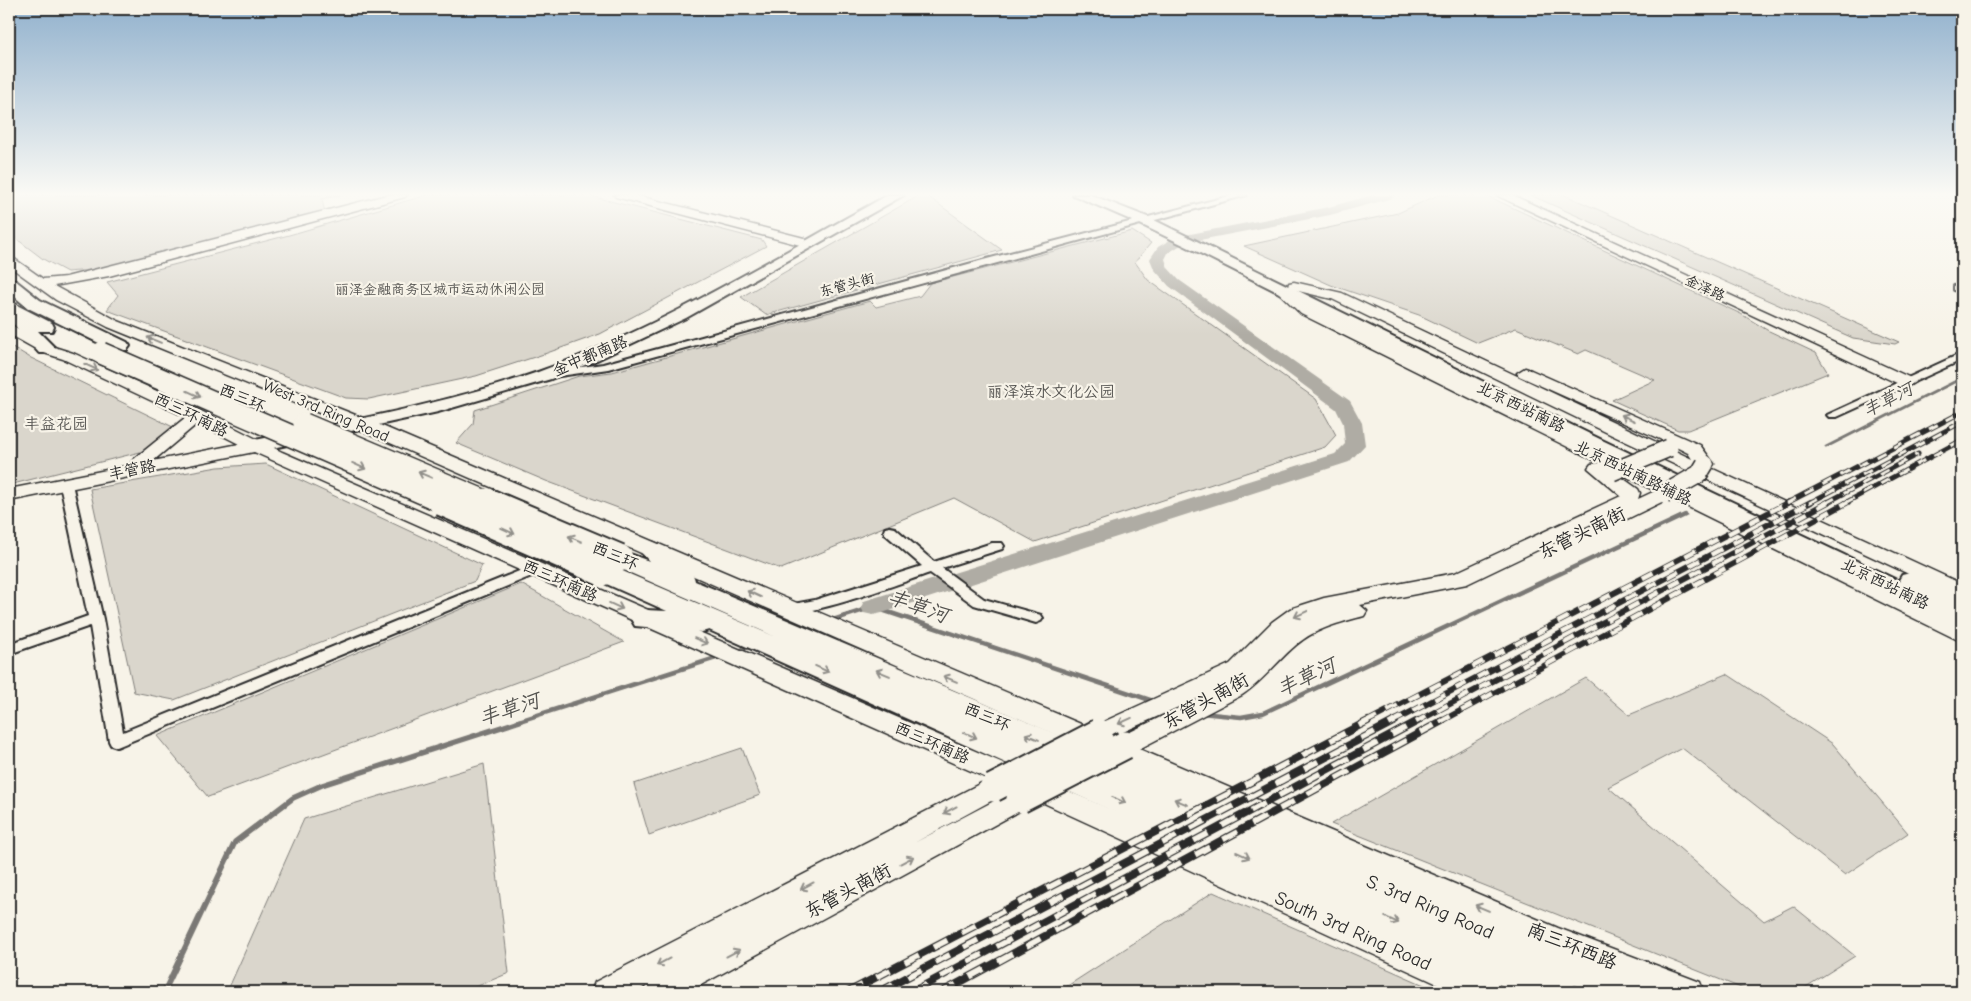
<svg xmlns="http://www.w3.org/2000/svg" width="1971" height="1001" font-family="'Comic Neue','LXGW WenKai TC',sans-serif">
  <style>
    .green { fill: #dad6cc; stroke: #82807c }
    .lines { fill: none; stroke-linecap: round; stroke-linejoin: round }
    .stream-far2 { stroke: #7a7874; stroke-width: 3 }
    .stream-far1 { stroke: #7a7874; stroke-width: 4.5 }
    .stream { stroke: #7a7874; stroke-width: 5.5 }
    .river { fill: #afaca4; fill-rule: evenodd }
    .street-casing { stroke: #2b2b2b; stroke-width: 4 }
    .secondary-casing { stroke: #2b2b2b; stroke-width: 3 }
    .primary-casing { stroke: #2b2b2b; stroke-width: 4 }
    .highway-casing { stroke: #2b2b2b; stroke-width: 4 }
    .street { fill: #f7f3e8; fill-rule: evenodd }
    .secondary { fill: #f7f3e8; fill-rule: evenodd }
    .primary { fill: #f7f3e8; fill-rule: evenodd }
    .highway { fill: #f7f3e8; fill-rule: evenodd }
    .rail-far2-casing { stroke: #2b2b2b; stroke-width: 5 }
    .rail-far1-casing { stroke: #2b2b2b; stroke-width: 6 }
    .rail-casing { stroke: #2b2b2b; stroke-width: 8 }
    .rail-far2 { stroke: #f7f3e8; stroke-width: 3; stroke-dasharray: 10; stroke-linecap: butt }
    .rail-far1 { stroke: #f7f3e8; stroke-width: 4.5; stroke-dasharray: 12; stroke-linecap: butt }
    .rail { stroke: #f7f3e8; stroke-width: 5.5; stroke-dasharray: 16; stroke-linecap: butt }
    .secondary-bridge-far1-casing { stroke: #2b2b2b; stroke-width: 20; stroke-linecap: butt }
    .secondary-bridge-casing { stroke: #2b2b2b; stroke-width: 31; stroke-linecap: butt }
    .highway-bridge-far1-casing { stroke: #2b2b2b; stroke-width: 24; stroke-linecap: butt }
    .highway-bridge-casing { stroke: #2b2b2b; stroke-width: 31; stroke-linecap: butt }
    .secondary-bridge-far1 { stroke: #f7f3e8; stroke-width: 17 }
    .secondary-bridge { stroke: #f7f3e8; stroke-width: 27 }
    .highway-bridge-far1 { stroke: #f7f3e8; stroke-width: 21 }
    .highway-bridge { stroke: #f7f3e8; stroke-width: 27 }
    .oneway { stroke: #918f8a }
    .labels { text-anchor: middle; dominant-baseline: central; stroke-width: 4.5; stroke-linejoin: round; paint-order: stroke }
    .far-street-label { font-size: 14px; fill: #2b2b2b; stroke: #f7f3e8 }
    .far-park-label { font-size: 14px; fill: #575653; stroke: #f7f3e8 }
    .street-label { font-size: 16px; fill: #2b2b2b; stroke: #f7f3e8 }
    .park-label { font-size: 16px; fill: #575653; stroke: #f7f3e8 }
    .water-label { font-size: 18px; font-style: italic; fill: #53524f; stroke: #f7f3e8 }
    .near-street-label { font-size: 19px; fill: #2b2b2b; stroke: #f7f3e8 }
    .near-water-label { font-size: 21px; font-style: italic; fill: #53524f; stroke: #f7f3e8 }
  </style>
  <rect width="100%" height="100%" fill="#f7f3e8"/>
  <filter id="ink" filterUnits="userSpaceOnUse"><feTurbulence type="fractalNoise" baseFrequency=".02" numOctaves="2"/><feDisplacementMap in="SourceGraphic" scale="10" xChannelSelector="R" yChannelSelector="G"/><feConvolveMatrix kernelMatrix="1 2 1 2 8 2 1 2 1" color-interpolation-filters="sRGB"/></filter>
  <g filter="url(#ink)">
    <g class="green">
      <path d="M 9,195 L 341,195 L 322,199 L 325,213 L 91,270 L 67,272 L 43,259 L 9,233 Z"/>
      <path d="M 427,195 L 587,195 L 762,240 L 766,246 L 600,334 L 547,353 L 476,376 L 369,399 L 346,398 L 107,310 L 118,295 L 107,282 L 289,235 Z"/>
      <path d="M 920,195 L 926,195 L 1002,250 L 766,315 L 741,297 Z"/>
      <path d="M 1438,195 L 1484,195 L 1494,199 L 1741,314 L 1767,330 L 1816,353 L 1828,373 L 1688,430 L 1678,430 L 1612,400 L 1655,380 L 1586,350 L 1578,354 L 1516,328 L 1478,343 L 1419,315 L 1331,285 L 1244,246 L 1398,213 Z"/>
      <path d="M 1530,195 L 1565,195 L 1899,342 L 1895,344 L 1853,338 Z"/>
      <path d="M 1132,231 L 1151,243 L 1135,262 L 1148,280 L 1316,399 L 1336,435 L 1325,447 L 1035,542 L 954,498 L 781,569 L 546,481 L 456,443 L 473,424 L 475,410 L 579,376 L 612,372 L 870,301 L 876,307 L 920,296 L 930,283 Z"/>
      <path d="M 9,345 L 29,357 L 175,428 L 152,449 L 9,485 Z"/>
      <path d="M 266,464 L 482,565 L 475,581 L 174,700 L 134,692 L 90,489 L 218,467 Z"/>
      <path d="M 521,584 L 624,642 L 208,797 L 157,736 Z"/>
      <path d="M 1727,674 L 1833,744 L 1908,833 L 1845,875 L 1682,748 L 1608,787 L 1764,921 L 1793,906 L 1855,956 L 1798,992 L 1751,992 L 1331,824 L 1586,678 L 1629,715 Z"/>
      <path d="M 742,748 L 760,795 L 649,835 L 634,784 Z"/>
      <path d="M 484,764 L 509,973 L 463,992 L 227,992 L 304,819 Z"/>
      <path d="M 1213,892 L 1440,992 L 1058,992 Z"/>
    </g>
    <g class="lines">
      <path class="stream-far2" d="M 1826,447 L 1962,378"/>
      <g class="stream-far1">
        <path d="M 830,621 L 873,607 L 1156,702"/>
        <path d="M 738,651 L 752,646"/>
        <path d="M 1201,713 L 1241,717 L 1263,713 L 1685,515"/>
        <path d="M 516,722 L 719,657"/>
      </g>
      <path class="stream" d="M 164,992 L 235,842 L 293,798 L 322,785 L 520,721"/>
      <path class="river" d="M 1372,195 L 1394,195 L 1393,198 L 1330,215 L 1184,243 L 1168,253 L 1165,259 L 1168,268 L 1179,280 L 1350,401 L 1362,423 L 1365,445 L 1349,462 L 882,613 L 873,615 L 864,613 L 861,607 L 864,601 L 1335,454 L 1345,444 L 1343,423 L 1336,409 L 1169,286 L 1154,269 L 1150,259 L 1158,247 L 1175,237 L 1329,207 Z"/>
      <g class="street-casing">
        <g id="street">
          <path d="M 1233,195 L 1247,195 L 608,369 L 553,377 L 548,374 L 553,371 L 603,364 L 983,260 Z"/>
          <path d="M 1957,285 L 1962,286 L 1962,292 L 1954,290 L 1954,286 Z"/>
          <path d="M 1962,353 L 1962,360 L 1837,417 L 1829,417 L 1827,415 Z"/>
          <path d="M 66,480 L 72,484 L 103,619 L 123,732 L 529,567 L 539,567 L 541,570 L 539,573 L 117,747 L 111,745 L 109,741 L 90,626 L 9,654 L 9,644 L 88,616 L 60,484 Z"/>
          <path d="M 890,527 L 895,528 L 934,562 L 992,543 L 1002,543 L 1004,546 L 1002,549 L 942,568 L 984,599 L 1041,615 L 1043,618 L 1041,621 L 1036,623 L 974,605 L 930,573 C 902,582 807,619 783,612 L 781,609 L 783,606 L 815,600 L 922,566 L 885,534 L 884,531 L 885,528 Z"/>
        </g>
      </g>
      <g class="secondary-casing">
        <g id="secondary">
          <path d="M 387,195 L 407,195 L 405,197 L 109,276 L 54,286 L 118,321 L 368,420 L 1090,728 L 1230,664 L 1272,622 L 1290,609 L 1324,598 L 1455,573 L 1621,496 L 1588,468 L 1591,464 L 1600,463 L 1301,314 L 1275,289 L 1282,285 L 1288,287 L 1289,283 L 1294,282 L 1342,293 L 1692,459 L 1688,453 L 1662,440 L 1519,376 L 1517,373 L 1525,368 L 1531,370 L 1700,445 L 1714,464 L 1711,468 L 1962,584 L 1962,599 L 1616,437 L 1332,299 L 1290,289 L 1311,308 L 1962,626 L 1962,642 L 1670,498 L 1627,519 L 1613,519 L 1610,515 L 1467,584 L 1360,605 L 1367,611 L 1364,616 C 1339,623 1316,628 1296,645 C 1277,661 1263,681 1242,695 L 1139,749 L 1558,928 L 1700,982 L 1704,992 L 1653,992 L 1538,946 L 356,428 L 108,327 L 56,300 L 9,266 L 9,255 L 43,279 L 66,277 ZM 1607,467 L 1655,491 L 1638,499 L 1640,493 L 1638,489 ZM 1205,695 L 1116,739 L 1112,737 Z"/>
          <path d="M 614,195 L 635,195 L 804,238 L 806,241 L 800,245 L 616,197 Z"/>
          <path d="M 1496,195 L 1512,195 L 1913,379 L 1915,382 L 1907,387 L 1901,385 Z"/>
          <path d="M 9,324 L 51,346 L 73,353 L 203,412 L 282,452 L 1126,816 L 1498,982 L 1502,992 L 1455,992 L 1033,798 L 1029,806 L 688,992 L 644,992 L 646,986 L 635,992 L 591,992 L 595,982 L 989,779 L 254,452 L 9,501 L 9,489 L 132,465 L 131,463 L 134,459 L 186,417 L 63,359 L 41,352 L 9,334 ZM 198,423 L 239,444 L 153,461 ZM 1005,786 L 1015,790 L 914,843 L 1002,795 Z"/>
        </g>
      </g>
      <g class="primary-casing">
        <g id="primary">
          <path d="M 888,195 L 904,195 L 686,318 L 597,360 L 551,379 L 438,412 L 255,452 L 248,450 L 246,446 L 248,442 L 255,440 C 350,421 446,404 538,372 C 661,328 774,257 888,195 Z"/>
          <path d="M 1073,195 L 1091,195 L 1150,218 L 1602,440 L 1901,582 L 1899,580 L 1902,575 L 1910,573 L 1962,596 L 1962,629 L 1588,448 L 1198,252 L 1140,224 Z"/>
        </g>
      </g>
      <g class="highway-casing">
        <g id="highway">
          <path d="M 9,279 L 15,280 L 40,300 L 127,342 L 130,346 L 127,350 L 113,350 L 28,308 L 9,292 Z"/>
          <path d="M 9,301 L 52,323 L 54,327 L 52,331 L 38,331 L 56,349 L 53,353 L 39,353 L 10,320 L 13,316 L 9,313 Z"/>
          <path d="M 652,542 C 663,545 695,570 695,581 L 1238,811 L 1649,979 L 1654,992 L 1592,992 L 1574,985 L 1577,992 L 1516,992 L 709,630 L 702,632 L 635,626 L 631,619 L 635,612 L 645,610 L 667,611 L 593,578 L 589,572 L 593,566 L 602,564 L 611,566 L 776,637 L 610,564 L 606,558 L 610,552 L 619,550 L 649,561 L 639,550 L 643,544 Z"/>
        </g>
      </g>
      <use href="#street" class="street"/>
      <use href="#secondary" class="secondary"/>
      <use href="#primary" class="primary"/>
      <use href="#highway" class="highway"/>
      <g class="rail-far2-casing">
        <g id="rail-far2">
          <path d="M 1787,503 L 1962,412"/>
          <path d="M 1809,503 L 1962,422"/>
          <path d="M 1826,503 L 1918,454"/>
          <path d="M 1845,503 L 1962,440"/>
        </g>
      </g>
      <g class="rail-far1-casing">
        <g id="rail-far1">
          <path d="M 1366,722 L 1789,502"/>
          <path d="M 1392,722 L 1811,502"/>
          <path d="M 1416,722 L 1828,502"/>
          <path d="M 1440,722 L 1848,502"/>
        </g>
      </g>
      <g class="rail-casing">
        <g id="rail">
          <path d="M 848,992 L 1368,721"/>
          <path d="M 879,992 L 1395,721"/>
          <path d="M 912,992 L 1418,721"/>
          <path d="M 942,992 L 1442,721"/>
        </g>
      </g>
      <use href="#rail-far2" class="rail-far2"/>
      <use href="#rail-far1" class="rail-far1"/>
      <use href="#rail" class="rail"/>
      <g class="secondary-bridge-far1-casing">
        <g id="secondary-bridge-far1">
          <path d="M 1612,472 L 1669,448"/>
          <path d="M 1664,494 L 1699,474 L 1705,464"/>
        </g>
      </g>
      <g class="secondary-bridge-casing">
        <g id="secondary-bridge">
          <path d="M 993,788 L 1099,733"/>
          <path d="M 1020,799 L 1125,745"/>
        </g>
      </g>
      <g class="highway-bridge-far1-casing">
        <g id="highway-bridge-far1">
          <path d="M 101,353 L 445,503"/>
          <path d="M 304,424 L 490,503"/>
        </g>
      </g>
      <g class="highway-bridge-casing">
        <g id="highway-bridge">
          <path d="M 442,502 L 602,572"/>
          <path d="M 487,502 L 619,558"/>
        </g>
      </g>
      <use href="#secondary-bridge-far1" class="secondary-bridge-far1"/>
      <use href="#secondary-bridge" class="secondary-bridge"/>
      <use href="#highway-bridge-far1" class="highway-bridge-far1"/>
      <use href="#highway-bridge" class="highway-bridge"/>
    </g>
    <defs><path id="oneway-shaft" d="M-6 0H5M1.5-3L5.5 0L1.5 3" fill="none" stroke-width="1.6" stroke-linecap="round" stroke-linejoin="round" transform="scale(1.25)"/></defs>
    <g class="oneway">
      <use href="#oneway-shaft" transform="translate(154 340) rotate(-158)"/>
      <use href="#oneway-shaft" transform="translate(91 367) rotate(25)"/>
      <use href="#oneway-shaft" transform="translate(194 394) rotate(24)"/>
      <use href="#oneway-shaft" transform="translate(1628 418) rotate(-155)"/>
      <use href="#oneway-shaft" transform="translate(359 466) rotate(24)"/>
      <use href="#oneway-shaft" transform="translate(425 475) rotate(-157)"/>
      <use href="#oneway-shaft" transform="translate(508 531) rotate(24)"/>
      <use href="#oneway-shaft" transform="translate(575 539) rotate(-157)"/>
      <use href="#oneway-shaft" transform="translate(754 594) rotate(-156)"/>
      <use href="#oneway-shaft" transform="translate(616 606) rotate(24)"/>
      <use href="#oneway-shaft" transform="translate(1301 614) rotate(155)"/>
      <use href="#oneway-shaft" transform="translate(701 641) rotate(22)"/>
      <use href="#oneway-shaft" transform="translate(822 669) rotate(24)"/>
      <use href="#oneway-shaft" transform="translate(883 673) rotate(-157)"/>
      <use href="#oneway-shaft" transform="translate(950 679) rotate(-157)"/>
      <use href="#oneway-shaft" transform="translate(1125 721) rotate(156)"/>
      <use href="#oneway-shaft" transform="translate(970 735) rotate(24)"/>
      <use href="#oneway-shaft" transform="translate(1032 737) rotate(-157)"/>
      <use href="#oneway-shaft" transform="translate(1119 800) rotate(24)"/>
      <use href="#oneway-shaft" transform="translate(1181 802) rotate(-157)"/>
      <use href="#oneway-shaft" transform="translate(950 810) rotate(152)"/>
      <use href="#oneway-shaft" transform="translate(1243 855) rotate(24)"/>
      <use href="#oneway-shaft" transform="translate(907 860) rotate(-28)"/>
      <use href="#oneway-shaft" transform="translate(807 886) rotate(152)"/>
      <use href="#oneway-shaft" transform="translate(1482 908) rotate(-157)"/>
      <use href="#oneway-shaft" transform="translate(1392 920) rotate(24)"/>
      <use href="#oneway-shaft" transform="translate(733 953) rotate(-28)"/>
      <use href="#oneway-shaft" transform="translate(663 962) rotate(152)"/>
    </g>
  </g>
  <linearGradient id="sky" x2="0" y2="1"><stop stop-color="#91b1cd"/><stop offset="0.58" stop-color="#fbfaf5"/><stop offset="1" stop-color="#fbfaf5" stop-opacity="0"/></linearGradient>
  <rect width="1971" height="335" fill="url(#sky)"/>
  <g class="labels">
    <g class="far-street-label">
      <text transform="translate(847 285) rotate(-15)">东管头街</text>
      <text transform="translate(1705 288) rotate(25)">金泽路</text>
    </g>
    <g class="far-park-label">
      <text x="440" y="289">丽泽金融商务区城市运动休闲公园</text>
    </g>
    <g class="street-label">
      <text transform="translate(590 356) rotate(-23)">金中都南路</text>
      <text transform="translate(242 398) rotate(23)">西三环</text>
      <text transform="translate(1521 407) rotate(26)">北京西站南路</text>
      <text transform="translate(326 411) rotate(23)">West 3rd Ring Road</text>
      <text transform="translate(191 415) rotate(26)">西三环南路</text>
      <text transform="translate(132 470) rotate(-11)">丰管路</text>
      <text transform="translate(1633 473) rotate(26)">北京西站南路辅路</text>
      <text transform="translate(615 556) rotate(23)">西三环</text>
      <text transform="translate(560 581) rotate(24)">西三环南路</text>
      <text transform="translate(1885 584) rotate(26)">北京西站南路</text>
      <text transform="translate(987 717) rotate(23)">西三环</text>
      <text transform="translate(932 743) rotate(24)">西三环南路</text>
    </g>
    <g class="park-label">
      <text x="1051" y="392">丽泽滨水文化公园</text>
      <text x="56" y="424">丰益花园</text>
    </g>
    <g class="water-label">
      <text transform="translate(1888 400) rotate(-27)">丰草河</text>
    </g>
    <g class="near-street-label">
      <text transform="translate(1582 533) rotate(-26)">东管头南街</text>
      <text transform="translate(1206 701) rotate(-29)">东管头南街</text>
      <text transform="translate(848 891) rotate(-28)">东管头南街</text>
      <text transform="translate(1430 907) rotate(23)">S. 3rd Ring Road</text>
      <text transform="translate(1353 931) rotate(24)">South 3rd Ring Road</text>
      <text transform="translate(1572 946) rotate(22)">南三环西路</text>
    </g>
    <g class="near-water-label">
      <text transform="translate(918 606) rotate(19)">丰草河</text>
      <text transform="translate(1306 677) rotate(-25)">丰草河</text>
      <text transform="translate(509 709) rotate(-18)">丰草河</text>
    </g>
  </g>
  <rect width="1971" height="1001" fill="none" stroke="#f7f3e8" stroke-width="30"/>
  <rect x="15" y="15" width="1941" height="971" fill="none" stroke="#2b2b2b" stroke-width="2" filter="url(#ink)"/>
</svg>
